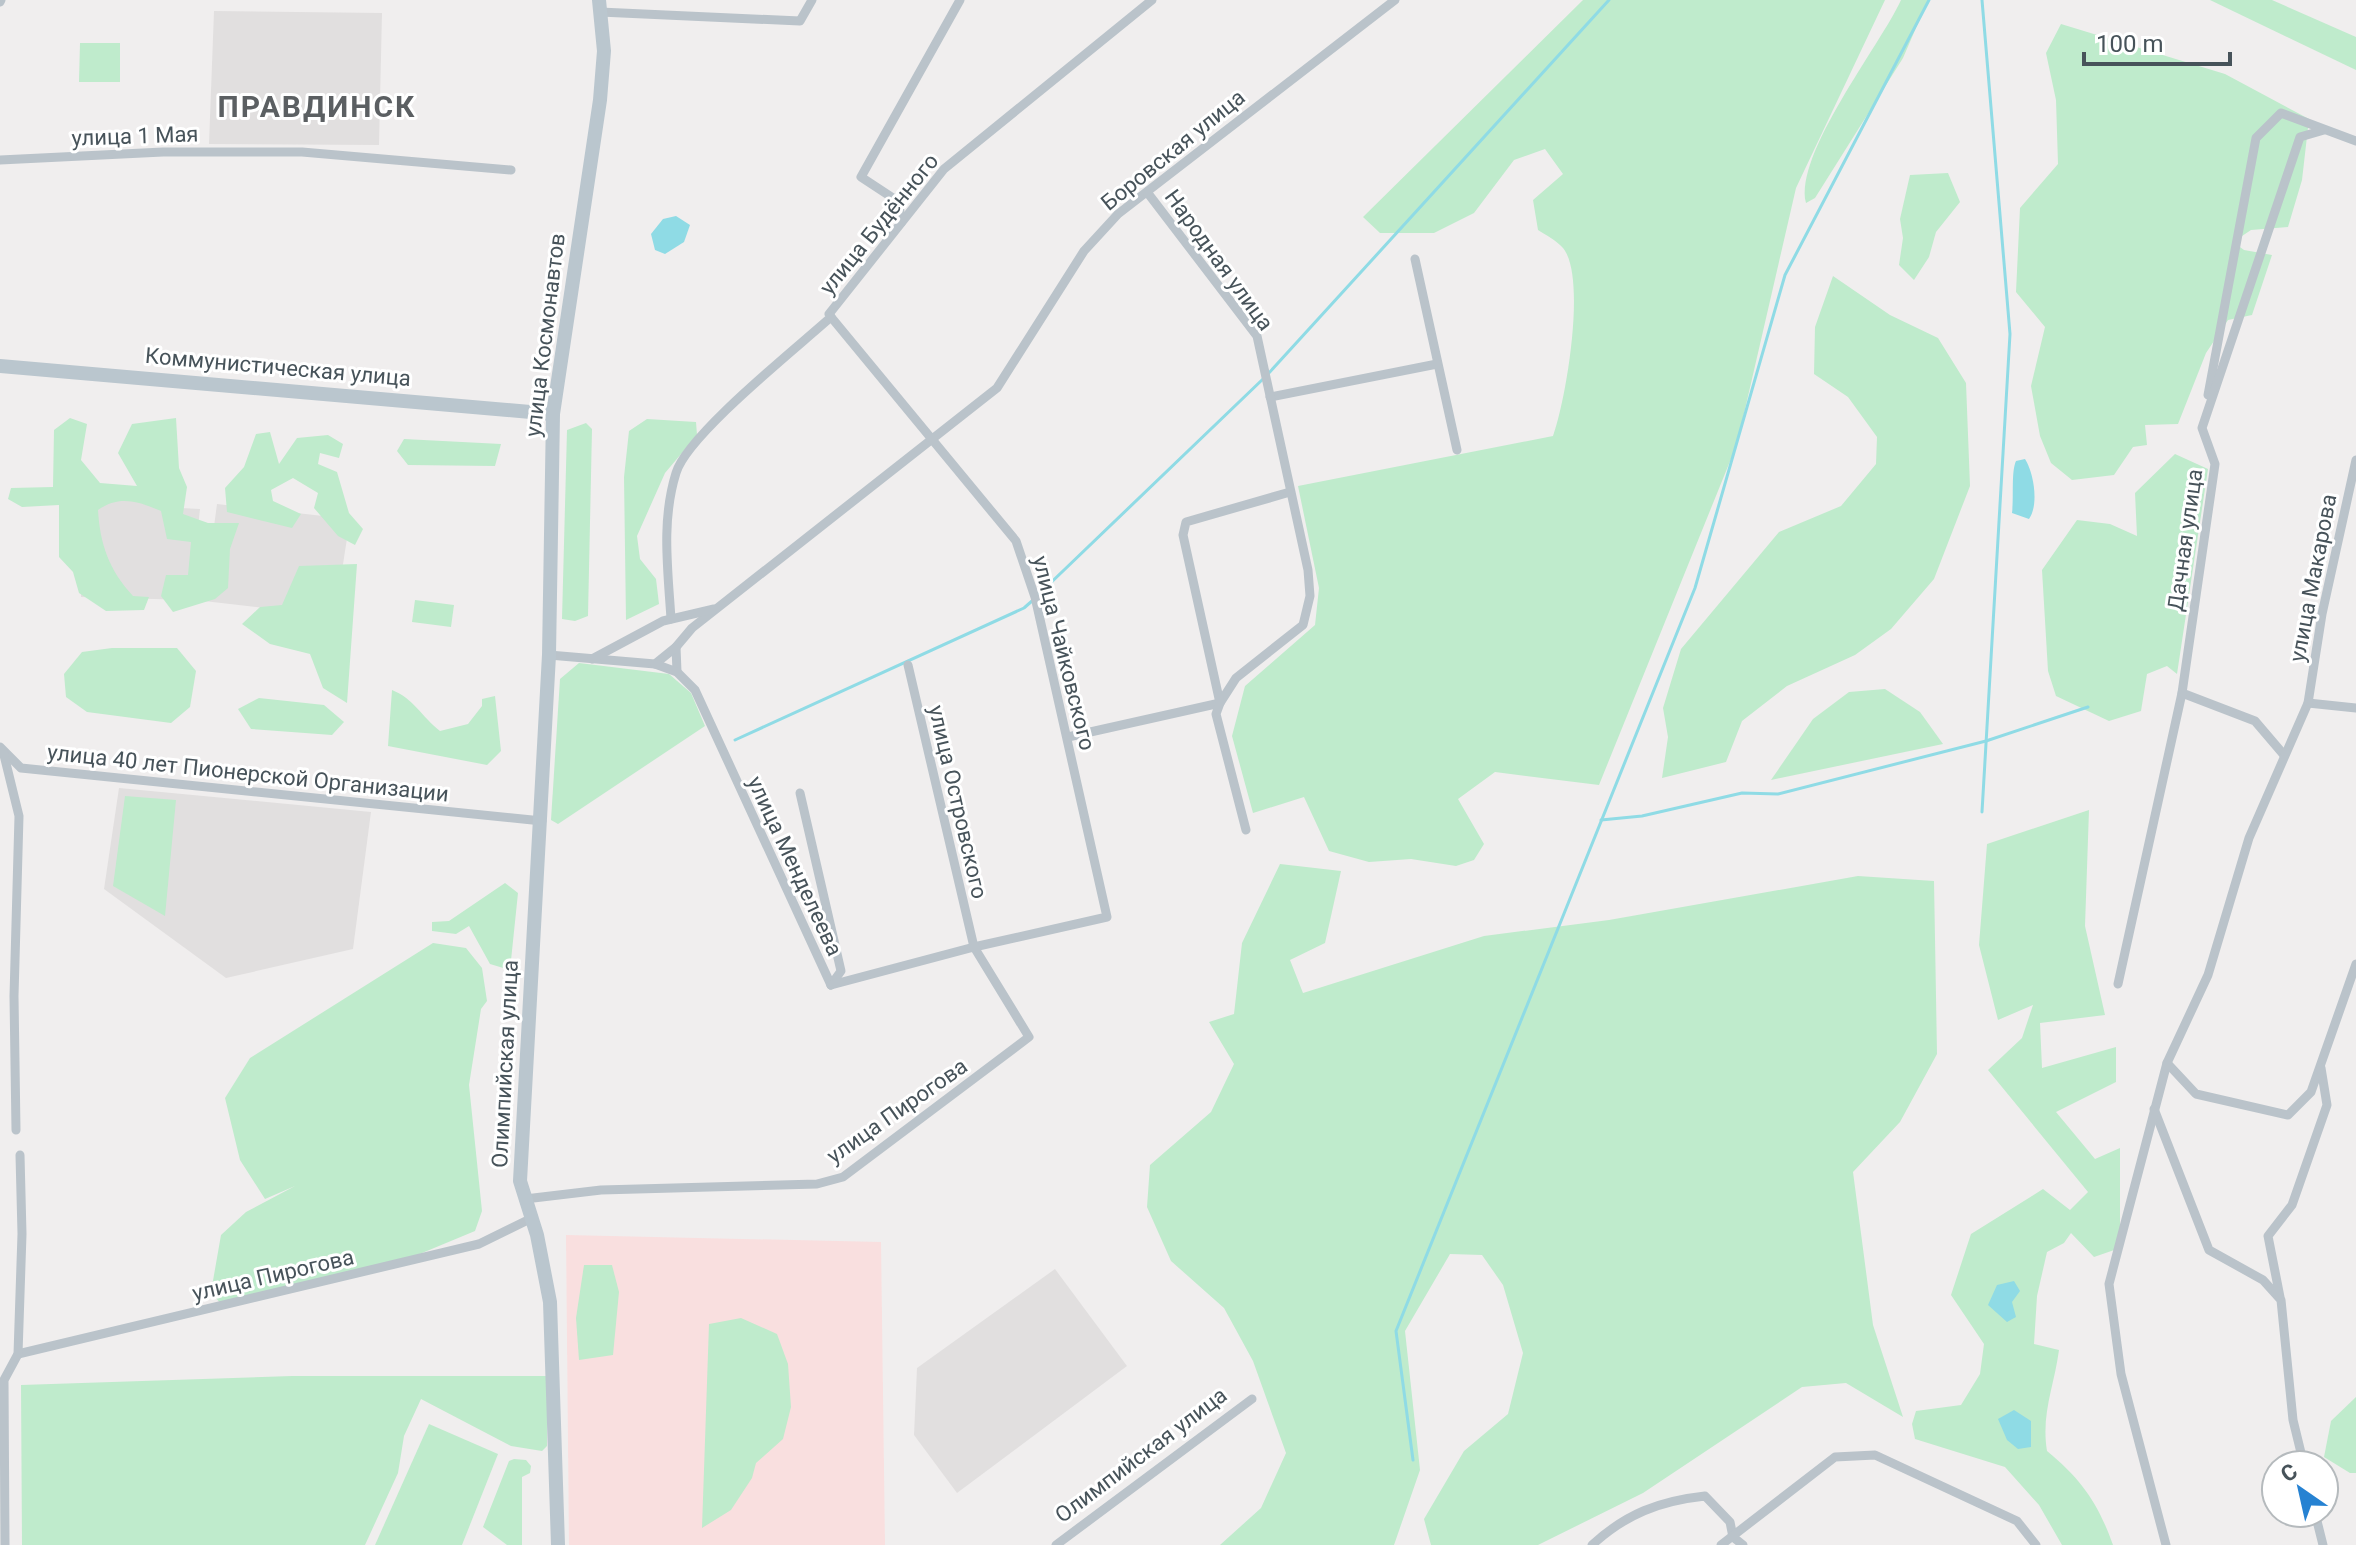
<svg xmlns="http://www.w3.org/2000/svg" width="2356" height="1545" font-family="Roboto,sans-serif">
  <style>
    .education { fill: #e1dfdf }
    .medical { fill: #f9dfdf }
    .green { fill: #bfebcc }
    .water { fill: #8fdbe5 }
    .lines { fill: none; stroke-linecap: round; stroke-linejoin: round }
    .stream { stroke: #8fdbe5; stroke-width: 3 }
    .street { stroke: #bac3ca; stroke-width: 9 }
    .secondary { stroke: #bac6ce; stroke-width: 14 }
    .labels { text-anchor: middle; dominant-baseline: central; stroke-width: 6; stroke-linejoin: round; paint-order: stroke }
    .street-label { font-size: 22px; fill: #47535a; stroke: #fff }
    .district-label { font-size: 30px; font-weight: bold; letter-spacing: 2px; fill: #5b5f62; stroke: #fff }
  </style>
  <rect width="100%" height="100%" fill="#f0eeee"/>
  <g class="education">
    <path d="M 214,11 L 382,13 L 379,145 L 209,144 Z"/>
    <path d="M 81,496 L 180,500 L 181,508 L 200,509 L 190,600 L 81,597 Z"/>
    <path d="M 217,504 L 350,519 L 335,616 L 204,601 Z"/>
    <path d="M 119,788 L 371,812 L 353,949 L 226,978 L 104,889 Z"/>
    <path d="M 1055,1269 L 1127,1366 L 957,1493 L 914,1435 L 917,1368 Z"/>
  </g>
  <path class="medical" d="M 566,1235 L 881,1242 L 885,1545 L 569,1545 Z"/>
  <g class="green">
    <path d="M 1583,0 L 1885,0 L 1796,188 L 1737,444 L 1599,785 L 1495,772 L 1458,799 L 1484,844 L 1474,860 L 1456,866 L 1411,859 L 1369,862 L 1329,851 L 1304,797 L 1253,813 L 1232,736 L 1245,686 L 1315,625 L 1319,588 L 1298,486 L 1553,436 C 1566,400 1587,277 1563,248 C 1557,241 1546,235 1538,230 L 1533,200 L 1563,174 L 1545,149 L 1514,160 L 1474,213 L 1434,233 L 1380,233 L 1363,217 Z"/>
    <path d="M 1901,0 L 1928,0 L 1903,58 L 1815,198 L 1806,203 C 1794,154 1880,46 1901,0 Z"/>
    <path d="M 2210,0 L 2272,0 L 2356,37 L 2356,70 Z"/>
    <path d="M 2061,24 L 2225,74 L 2309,119 L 2302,180 L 2288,227 L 2251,230 L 2233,242 L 2244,250 L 2272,255 L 2252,315 L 2228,320 L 2206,353 L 2178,424 L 2145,425 L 2147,445 L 2133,447 L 2114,475 L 2072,480 L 2051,463 L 2040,436 L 2031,386 L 2045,327 L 2016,292 L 2020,208 L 2058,164 L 2056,100 L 2046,53 Z"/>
    <path d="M 80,43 L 120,43 L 120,82 L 79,82 Z"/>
    <path d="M 1948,173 L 1960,202 L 1936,232 L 1929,257 L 1914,280 L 1899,265 L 1903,238 L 1900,219 L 1910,175 Z"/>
    <path d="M 1833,276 L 1890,315 L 1938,338 L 1966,383 L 1970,486 L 1934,579 L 1891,629 L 1855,655 L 1787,686 L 1742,721 L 1726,762 L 1662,778 L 1668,737 L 1663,708 L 1681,649 L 1779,532 L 1841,506 L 1876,464 L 1877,437 L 1848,397 L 1814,374 L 1815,327 Z"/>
    <path d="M 70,418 L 87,424 L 81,460 L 100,483 L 137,486 L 118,453 L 132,424 L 176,418 L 179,468 L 187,487 L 183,514 L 208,523 L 239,523 L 230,549 L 228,588 L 215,599 L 173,612 L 161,596 L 166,575 L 188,575 L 191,542 L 167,539 L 161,511 C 138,501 119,495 98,510 C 100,544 109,570 133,596 L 149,597 L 144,610 L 106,611 L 79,593 L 73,572 L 59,557 L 59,505 L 22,507 L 8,499 L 11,488 L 53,487 L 54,430 Z"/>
    <path d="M 647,419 L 696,422 L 697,435 L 665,473 L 637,536 L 640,559 L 656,579 L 659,604 L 626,620 L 624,477 L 629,431 Z"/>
    <path d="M 586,423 L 592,429 L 588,616 L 575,621 L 562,619 L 567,430 Z"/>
    <path d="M 270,432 L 279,464 L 297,438 L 328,435 L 343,444 L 339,458 L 320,453 L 318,464 L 337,472 L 349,513 L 363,529 L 355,545 L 338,536 L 314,508 L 318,493 L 293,478 L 271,490 L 273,501 L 301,514 L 292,528 L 227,512 L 225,488 L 244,467 L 256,434 Z"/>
    <path d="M 404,439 L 501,444 L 495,466 L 408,465 L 397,451 Z"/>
    <path d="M 2175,454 L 2208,469 L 2177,674 L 2167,666 L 2147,674 L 2141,711 L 2109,721 L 2056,696 L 2048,671 L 2042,570 L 2077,520 L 2110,524 L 2137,536 L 2135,493 Z"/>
    <path d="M 357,564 L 347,703 L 323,688 L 310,654 L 270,644 L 242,624 L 260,607 L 282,605 L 299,566 Z"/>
    <path d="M 415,600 L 454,605 L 451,627 L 412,622 Z"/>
    <path d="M 112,648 L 177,648 L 196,671 L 190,707 L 171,723 L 87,712 L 66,697 L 64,674 L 82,652 Z"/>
    <path d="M 579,663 L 669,674 L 691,693 L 705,726 L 558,824 L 551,820 L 560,679 Z"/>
    <path d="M 1885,689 L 1920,712 L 1943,744 L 1771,780 L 1813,719 L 1849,692 Z"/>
    <path d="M 392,690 C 413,698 422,717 440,731 L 468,724 L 482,706 L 482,699 L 495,696 L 501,751 L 487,765 L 388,746 Z"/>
    <path d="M 259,698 L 324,705 L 344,722 L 332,735 L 251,729 L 238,709 Z"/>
    <path d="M 125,796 L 176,800 L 165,916 L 113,886 Z"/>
    <path d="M 2089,810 L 2085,926 L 2105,1015 L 2040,1023 L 2042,1068 L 2116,1047 L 2116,1082 L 2056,1112 L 2095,1159 L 2120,1148 L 2120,1248 L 2094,1257 L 2071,1233 L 2064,1243 L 2047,1252 L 2037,1296 L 2034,1344 L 2059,1350 C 2054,1387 2041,1414 2047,1451 C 2082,1480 2098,1503 2113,1545 L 2062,1545 L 2039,1505 L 2005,1467 L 1915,1439 L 1912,1424 L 1916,1411 L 1961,1405 L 1980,1374 L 1984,1344 L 1951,1295 L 1971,1234 L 2043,1189 L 2070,1210 L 2088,1192 L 1988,1070 L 2022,1038 L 2033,1005 L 1998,1020 L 1979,945 L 1987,844 Z"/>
    <path d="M 1280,864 L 1341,871 L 1325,943 L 1290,960 L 1303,993 L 1484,936 L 1609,920 L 1858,876 L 1934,881 L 1937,1054 L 1900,1122 L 1853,1172 L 1873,1325 L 1903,1417 L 1846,1383 L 1802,1387 L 1643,1493 L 1538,1545 L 1431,1545 L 1424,1519 L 1464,1451 L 1508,1414 L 1523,1353 L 1503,1285 L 1482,1255 L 1450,1254 L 1405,1331 L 1420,1470 L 1394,1545 L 1220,1545 L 1261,1508 L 1286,1453 L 1253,1361 L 1224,1308 L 1171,1261 L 1147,1207 L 1150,1165 L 1211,1112 L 1234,1064 L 1209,1022 L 1234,1014 L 1242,943 Z"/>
    <path d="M 505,883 L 518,893 L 510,970 L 490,964 L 469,926 L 456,934 L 432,931 L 432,922 L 449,921 Z"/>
    <path d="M 433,943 L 466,948 L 482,968 L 487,1001 L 481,1009 L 469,1085 L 482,1211 L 475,1231 L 410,1258 L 221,1304 L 211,1292 L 221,1235 L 246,1212 L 295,1186 L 265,1199 L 240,1160 L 225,1098 L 250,1058 Z"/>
    <path d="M 584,1265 L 612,1265 L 619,1292 L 613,1355 L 579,1360 L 576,1318 Z"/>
    <path d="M 741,1318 L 777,1334 L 788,1364 L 791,1407 L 783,1439 L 756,1463 L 752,1478 L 731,1510 L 702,1528 L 709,1324 Z"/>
    <path d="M 292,1376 L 547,1376 L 547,1446 L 542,1451 L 511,1446 L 421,1399 L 404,1436 L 398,1473 L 365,1545 L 22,1545 L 21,1385 Z"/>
    <path d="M 2356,1397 L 2356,1473 L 2350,1473 L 2324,1457 L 2331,1421 Z"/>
    <path d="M 429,1424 L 498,1454 L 462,1545 L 375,1545 Z"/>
    <path d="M 514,1459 L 526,1460 L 531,1466 L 530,1473 L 522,1477 L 522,1545 L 507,1545 L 483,1527 L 509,1461 Z"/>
  </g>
  <g class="water">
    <path d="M 676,216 L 690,225 L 684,242 L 665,254 L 655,250 L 651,234 L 663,219 Z"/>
    <path d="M 2025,459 C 2034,473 2039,505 2029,519 L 2012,513 C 2014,498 2011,472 2016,461 Z"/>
    <path d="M 2014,1281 L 2020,1291 L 2012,1302 L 2016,1317 L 2007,1322 L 1988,1305 L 1997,1285 Z"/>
    <path d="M 2014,1410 L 2031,1421 L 2031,1447 L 2018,1449 L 2007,1440 L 1998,1419 Z"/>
  </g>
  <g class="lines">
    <g class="stream">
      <path d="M 1268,374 L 1609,0"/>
      <path d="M 1038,595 L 1263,379"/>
      <path d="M 735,740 L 1024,608 L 1032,601"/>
      <path d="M 1982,812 L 2010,334 L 1982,0"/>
      <path d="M 1601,820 L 1642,816 L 1742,793 L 1778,794 L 1986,741 L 2088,707"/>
      <path d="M 1413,1460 L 1396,1331 L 1695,588 L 1785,275 L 1929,0"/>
    </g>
    <g class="street">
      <path d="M 0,2 L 1,0"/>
      <path d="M 600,12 L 800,21 L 812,0"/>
      <path d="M 0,160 L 163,152 L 302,152 L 511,170"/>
      <path d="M 901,223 L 899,202 L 861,177 L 960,0"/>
      <path d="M 1415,259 L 1457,450"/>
      <path d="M 2208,395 L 2256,138 L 2281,113 L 2356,141"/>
      <path d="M 1270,397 L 1437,364"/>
      <path d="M 671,619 C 668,570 661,521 676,473 C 687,435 798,347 831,317 L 829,314 L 944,169 L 1152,0"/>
      <path d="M 676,647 L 677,672"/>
      <path d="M 549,655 L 655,664 L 676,647 L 692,628 L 997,388 L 1084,251 L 1118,214 L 1395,0"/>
      <path d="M 592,659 L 663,621 L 714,609"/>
      <path d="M 655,664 L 677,672 L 695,690 L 831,985"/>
      <path d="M 2182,693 L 2255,721 L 2284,755"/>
      <path d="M 2308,703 L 2356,708"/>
      <path d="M 1068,737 L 1220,703 L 1236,678 L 1303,625 L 1310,596 L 1308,570 L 1257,336 L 1147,192"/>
      <path d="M 0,747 L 21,768 L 542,821"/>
      <path d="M 3,751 L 19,816 L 14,996 L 16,1130"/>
      <path d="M 800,793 L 841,971 L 831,985"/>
      <path d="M 1246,830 L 1216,714 L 1220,703 L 1183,535 L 1186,522 L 1290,492"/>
      <path d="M 2118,984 L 2182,693 L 2215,464 L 2202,428 L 2300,137 L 2324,130"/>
      <path d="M 831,985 L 974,947 L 1107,917 L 1035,597 L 1016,541 L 831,317"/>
      <path d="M 2167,1063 L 2196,1094 L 2288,1115 L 2311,1092 L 2356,964"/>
      <path d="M 2154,1109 L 2209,1250 L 2263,1280 L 2281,1300 L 2293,1420 L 2304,1465"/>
      <path d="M 525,1199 L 601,1190 L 817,1184 L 843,1177 L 1029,1037 L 974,947 L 908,665"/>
      <path d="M 2280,1297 L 2268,1236 L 2292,1205 L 2327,1105 L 2321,1068"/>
      <path d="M 18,1354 L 479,1244 L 532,1218"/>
      <path d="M 2315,1513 L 2323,1545"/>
      <path d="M 5,1545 L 4,1380 L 18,1354 L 22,1234 L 20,1155"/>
      <path d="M 1056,1545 L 1252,1399"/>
      <path d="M 1592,1545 C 1626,1514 1659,1501 1705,1496 L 1730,1522 L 1733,1537 L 1743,1545"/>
      <path d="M 1721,1545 L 1835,1457 L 1875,1455 L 2017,1521 L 2036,1545"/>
      <path d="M 2166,1545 L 2121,1374 L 2109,1284 L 2167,1063 L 2208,975 L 2249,838 L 2308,703 L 2322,614 L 2356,460"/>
    </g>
    <g class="secondary">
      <path d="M 0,366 L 553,414"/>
      <path d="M 558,1545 L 550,1302 L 537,1235 L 520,1181 L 549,655 L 553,414 L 600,100 L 604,51 L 599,0"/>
    </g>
  </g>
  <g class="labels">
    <g class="street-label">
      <text transform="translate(135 136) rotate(-2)">улица 1 Мая</text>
      <text transform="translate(1173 150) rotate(-39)">Боровская улица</text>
      <text transform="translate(879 224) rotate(-51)">улица Будённого</text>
      <text transform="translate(1219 260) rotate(54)">Народная улица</text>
      <text transform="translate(545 335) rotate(-83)">улица Космонавтов</text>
      <text transform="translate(278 367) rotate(5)">Коммунистическая улица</text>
      <text transform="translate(2185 540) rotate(-82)">Дачная улица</text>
      <text transform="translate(2313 578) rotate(-79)">улица Макарова</text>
      <text transform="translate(1064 653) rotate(76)">улица Чайковского</text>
      <text transform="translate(248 773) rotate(6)">улица 40 лет Пионерской Организации</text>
      <text transform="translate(958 802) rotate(77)">улица Островского</text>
      <text transform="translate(795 866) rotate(65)">улица Менделеева</text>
      <text transform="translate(505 1064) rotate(-87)">Олимпийская улица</text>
      <text transform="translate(897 1111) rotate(-35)">улица Пирогова</text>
      <text transform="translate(273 1275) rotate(-13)">улица Пирогова</text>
      <text transform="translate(1141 1455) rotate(-37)">Олимпийская улица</text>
    </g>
    <g class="district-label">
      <text x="317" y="106">ПРАВДИНСК</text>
    </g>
  </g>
  <g transform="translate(2300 1489) rotate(326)"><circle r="38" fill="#ffffff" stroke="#b5babd" stroke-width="2"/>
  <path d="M0-6L14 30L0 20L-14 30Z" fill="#2682d2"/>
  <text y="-12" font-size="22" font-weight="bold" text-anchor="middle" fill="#47535a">С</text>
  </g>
  <path d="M2084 52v12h146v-12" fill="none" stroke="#47535a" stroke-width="4"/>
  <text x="2096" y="52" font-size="24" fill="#47535a" stroke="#ffffff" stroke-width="6" paint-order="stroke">100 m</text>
</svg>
